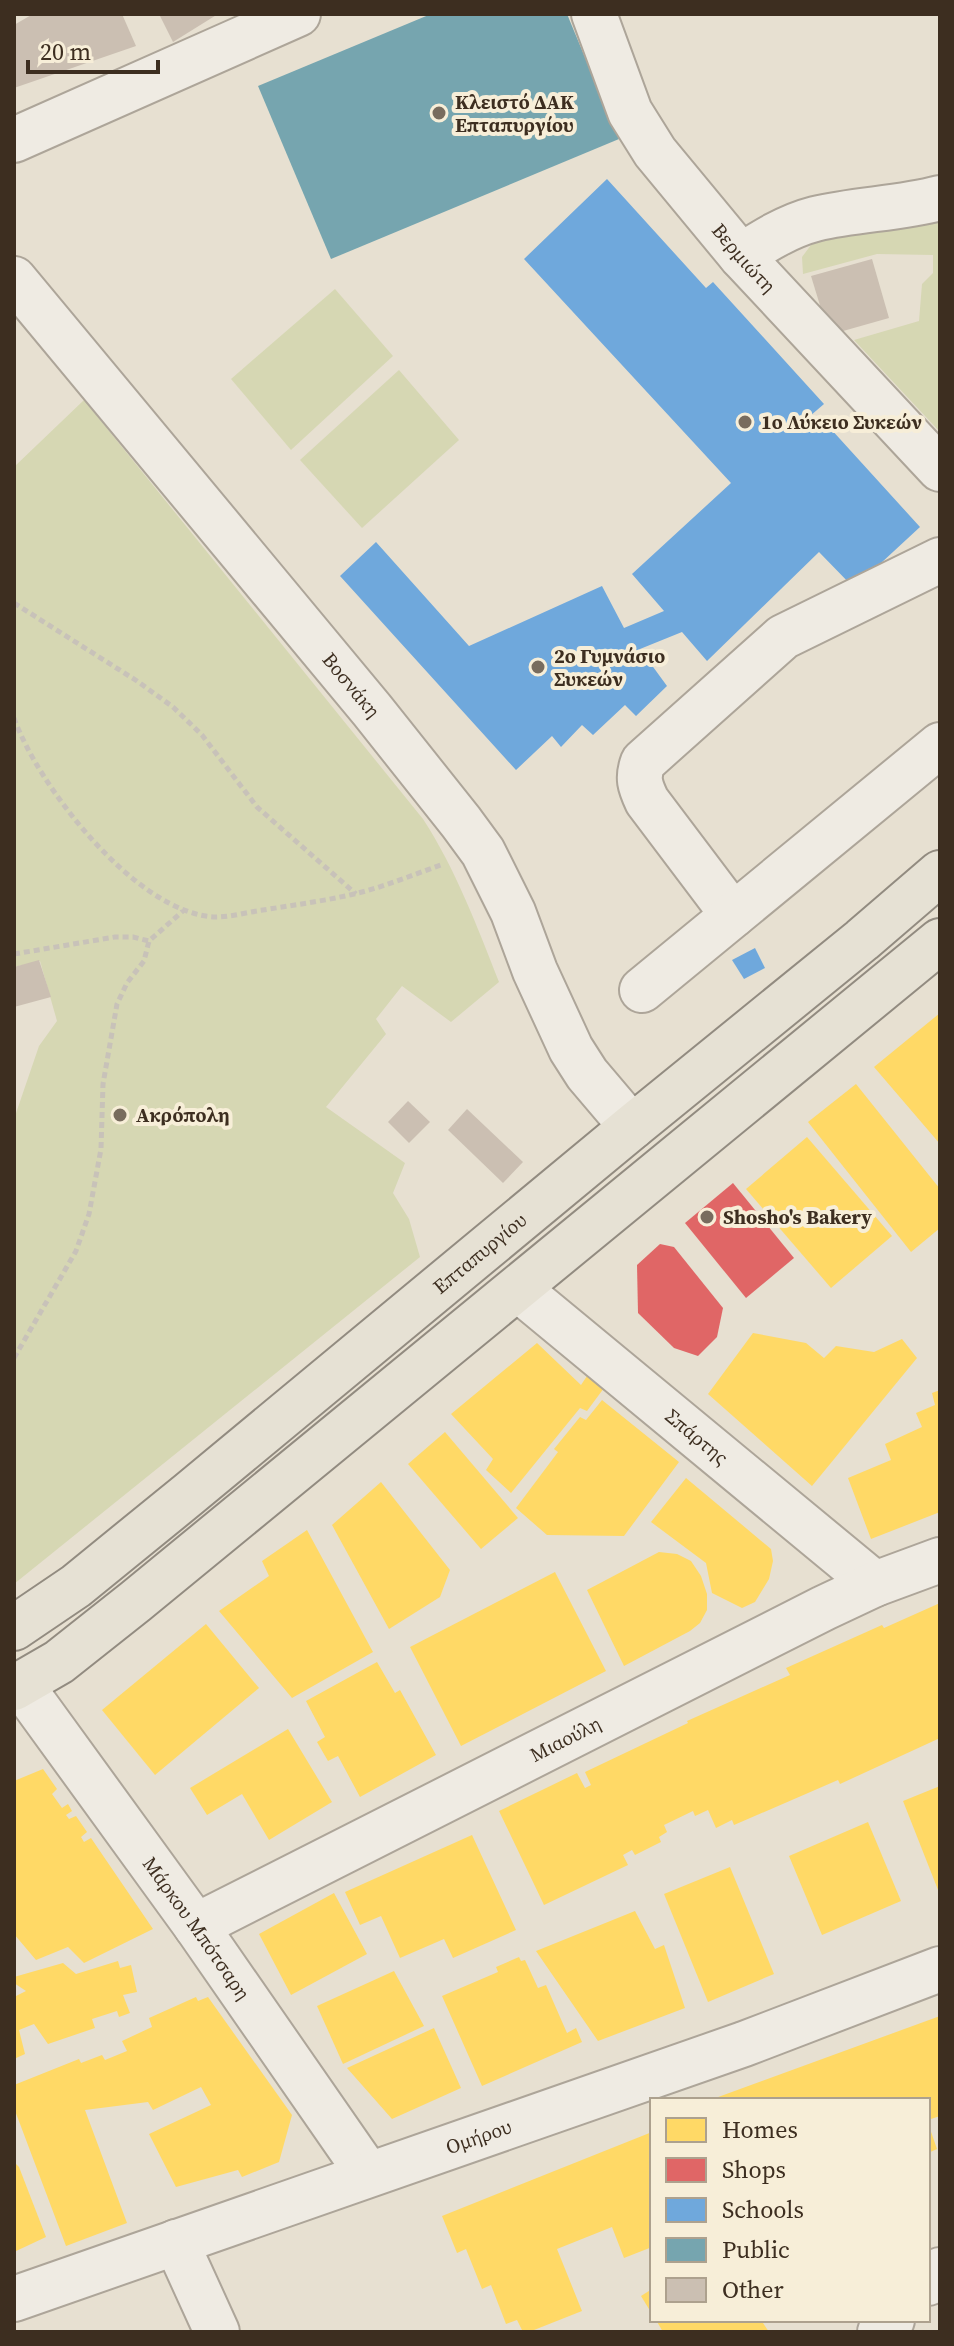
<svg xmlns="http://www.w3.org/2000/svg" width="954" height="2346" font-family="'Source Serif 4',serif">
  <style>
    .green { fill: #d6d7b3 }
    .homes { fill: #ffd966 }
    .shops { fill: #e06666 }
    .schools { fill: #6fa8dc }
    .public { fill: #76a5af }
    .building { fill: #cbbfb2 }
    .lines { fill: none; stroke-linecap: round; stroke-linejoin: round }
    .minor-casing { stroke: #ada599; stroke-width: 48 }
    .major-casing { stroke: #928b80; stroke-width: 48 }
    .path { stroke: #c8c2b9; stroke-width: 5; stroke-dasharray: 6 4; stroke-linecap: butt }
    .minor { stroke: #efebe3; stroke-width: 44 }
    .major { stroke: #e6e1d4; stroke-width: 44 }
    .poi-dot { fill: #786c5e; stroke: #f7eed8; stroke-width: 3 }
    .labels { text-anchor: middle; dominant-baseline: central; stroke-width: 8; stroke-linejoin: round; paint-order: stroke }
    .poi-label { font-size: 20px; font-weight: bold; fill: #3d2e20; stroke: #f7eed8; text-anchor: start }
    .street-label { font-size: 20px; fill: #3d2e20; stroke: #f7eed8 }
  </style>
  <rect width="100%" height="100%" fill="#e7e0d1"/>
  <g class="green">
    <path d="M 940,211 L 940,432 L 854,340 L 919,321 L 922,284 L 933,273 L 933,255 L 877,254 L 803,274 L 802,257 L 814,241 Z"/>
    <path d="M 335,289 L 393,356 L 291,450 L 231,379 Z"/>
    <path d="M 399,370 L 459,440 L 362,528 L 300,460 Z"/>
    <path d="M 84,400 L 423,819 C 456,870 477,926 499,982 L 451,1022 L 402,986 L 376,1019 L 386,1034 L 326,1107 L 405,1163 L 393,1193 L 409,1219 L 420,1257 L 14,1584 L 14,1119 L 39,1046 L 57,1021 L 40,961 L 14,967 L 14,467 Z"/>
  </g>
  <g class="homes">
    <path d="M 940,1013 L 940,1144 L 874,1067 Z"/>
    <path d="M 856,1084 L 940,1189 L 940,1228 L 911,1252 L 808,1122 Z"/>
    <path d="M 807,1137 L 892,1236 L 831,1288 L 746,1189 Z"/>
    <path d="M 753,1333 L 806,1343 L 824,1358 L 836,1346 L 874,1352 L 902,1339 L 917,1358 L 812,1486 L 708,1394 Z"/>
    <path d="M 537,1343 L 581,1385 L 587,1376 L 604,1388 L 587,1411 L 580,1408 L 511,1493 L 486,1470 L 493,1459 L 451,1414 Z"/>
    <path d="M 940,1390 L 940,1512 L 871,1539 L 848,1478 L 891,1460 L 885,1444 L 922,1427 L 916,1413 L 935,1405 L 932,1393 Z"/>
    <path d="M 602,1400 L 679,1462 L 624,1536 L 547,1535 L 516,1508 L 558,1452 L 554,1449 L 580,1417 L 586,1420 Z"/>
    <path d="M 445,1432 L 518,1518 L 481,1549 L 408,1464 Z"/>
    <path d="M 686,1478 L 771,1549 L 773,1561 L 769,1579 L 755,1602 L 742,1608 L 712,1593 L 706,1563 L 651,1522 Z"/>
    <path d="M 381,1482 L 450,1570 L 440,1597 L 389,1629 L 332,1525 Z"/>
    <path d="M 307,1530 L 373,1652 L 292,1698 L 219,1611 L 269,1576 L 262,1561 Z"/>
    <path d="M 659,1552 L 677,1554 L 691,1561 L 701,1576 L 707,1594 L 707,1610 L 700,1623 L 690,1631 L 624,1666 L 587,1590 Z"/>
    <path d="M 555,1572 L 606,1671 L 461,1746 L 410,1647 Z"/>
    <path d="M 940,1603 L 940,1738 L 840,1784 L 838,1780 L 734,1825 L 732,1820 L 716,1828 L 708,1810 L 695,1816 L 693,1811 L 664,1825 L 667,1832 L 659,1837 L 661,1842 L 635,1855 L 632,1850 L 623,1855 L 628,1865 L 544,1905 L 499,1811 L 577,1773 L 585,1788 L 591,1785 L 585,1772 L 688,1723 L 687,1721 L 790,1675 L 786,1668 L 882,1625 L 884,1628 Z"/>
    <path d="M 206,1624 L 259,1688 L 155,1775 L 102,1710 Z"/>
    <path d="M 377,1662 L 395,1693 L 400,1690 L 436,1755 L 360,1797 L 338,1756 L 328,1761 L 317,1742 L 325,1737 L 306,1701 Z"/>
    <path d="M 288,1729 L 332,1802 L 269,1840 L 242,1794 L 207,1815 L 190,1788 Z"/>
    <path d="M 43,1769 L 57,1789 L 52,1794 L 62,1808 L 68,1804 L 72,1811 L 66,1815 L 69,1819 L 76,1816 L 87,1832 L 81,1837 L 84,1842 L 91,1838 L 153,1929 L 84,1963 L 68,1947 L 36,1960 L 14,1934 L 14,1781 Z"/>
    <path d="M 940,1786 L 940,1895 L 903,1801 Z"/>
    <path d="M 868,1822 L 901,1901 L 822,1935 L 789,1856 Z"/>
    <path d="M 472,1835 L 516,1930 L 453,1958 L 444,1939 L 400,1958 L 381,1916 L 360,1925 L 345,1892 Z"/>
    <path d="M 730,1867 L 774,1974 L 708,2002 L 664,1894 Z"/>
    <path d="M 334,1893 L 367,1954 L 291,1995 L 259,1934 Z"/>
    <path d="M 635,1911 L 655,1949 L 664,1945 L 685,2008 L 598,2041 L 536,1951 Z"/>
    <path d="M 519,1957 L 521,1961 L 525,1960 L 538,1988 L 546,1985 L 567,2033 L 576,2028 L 582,2042 L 482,2086 L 442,1996 L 498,1972 L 496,1967 Z"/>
    <path d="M 118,1961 L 120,1968 L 131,1965 L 137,1992 L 123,1995 L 130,2013 L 119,2017 L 117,2011 L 92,2019 L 95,2028 L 48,2044 L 34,2024 L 19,2030 L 25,2054 L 14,2059 L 14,1997 L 26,1991 L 14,1983 L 14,1977 L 63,1963 L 76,1974 Z"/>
    <path d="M 394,1971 L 424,2026 L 343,2064 L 317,2006 Z"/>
    <path d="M 196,1997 L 198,2001 L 208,1997 L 292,2115 L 279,2162 L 242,2177 L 238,2170 L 176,2187 L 149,2134 L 211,2105 L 201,2087 L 153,2110 L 148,2102 L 85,2110 L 127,2223 L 66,2246 L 14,2108 L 14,2085 L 79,2059 L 81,2063 L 102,2055 L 105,2060 L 127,2051 L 122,2041 L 152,2027 L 149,2018 Z"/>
    <path d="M 940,2016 L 940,2116 L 928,2120 L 928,2100 L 710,2100 Z"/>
    <path d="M 434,2028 L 461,2088 L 392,2119 L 347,2068 Z"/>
    <path d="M 928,2123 L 937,2149 L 928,2153 Z"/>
    <path d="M 652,2132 L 652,2247 L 624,2258 L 612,2227 L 557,2249 L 582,2311 L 529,2332 L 523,2332 L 517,2320 L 506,2324 L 491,2285 L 482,2289 L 466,2249 L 457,2253 L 442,2216 Z"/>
    <path d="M 14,2162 L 19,2167 L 46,2237 L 14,2252 Z"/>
    <path d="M 652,2289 L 652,2314 L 641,2296 Z"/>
    <path d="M 656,2320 L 761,2320 L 769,2332 L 663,2332 Z"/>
  </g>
  <g class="shops">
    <path d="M 733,1183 L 794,1258 L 746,1298 L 685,1223 Z"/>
    <path d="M 660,1244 L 674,1247 L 723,1308 L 717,1337 L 698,1356 L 674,1348 L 638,1313 L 637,1265 Z"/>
  </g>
  <g class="schools">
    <path d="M 607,179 L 706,288 L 713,282 L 824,404 L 810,416 L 824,433 L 830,428 L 920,527 L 854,588 L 819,552 L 707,661 L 682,632 L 640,649 L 667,686 L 636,716 L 625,705 L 593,735 L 582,725 L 561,747 L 552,736 L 516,770 L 340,576 L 376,542 L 469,646 L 602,586 L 624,628 L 664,611 L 632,574 L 731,483 L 524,259 Z"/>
    <path d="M 755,948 L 765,968 L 744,979 L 732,960 Z"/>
  </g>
  <path class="public" d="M 431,14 L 567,14 L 619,139 L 331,259 L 258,86 Z"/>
  <g class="building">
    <path d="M 33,14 L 122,14 L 136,46 L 14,88 L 14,25 Z"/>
    <path d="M 159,14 L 218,14 L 173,42 Z"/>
    <path d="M 872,259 L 889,318 L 829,335 L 811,276 Z"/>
    <path d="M 39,960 L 51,997 L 14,1007 L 14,967 Z"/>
    <path d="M 408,1101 L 430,1122 L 409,1143 L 388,1122 Z"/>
    <path d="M 467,1109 L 523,1162 L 503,1183 L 448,1130 Z"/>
  </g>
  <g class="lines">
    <g class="minor-casing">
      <g id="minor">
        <path id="s1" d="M 594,14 L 630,112 L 655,152 L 741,256 L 940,469"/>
        <path d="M 14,140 L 298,14"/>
        <path d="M 741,256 C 764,241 788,226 815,219 C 856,209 899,209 940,198"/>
        <path id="s2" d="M 14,279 L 372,710 L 461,822 L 483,852 L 513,912 L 535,971 L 571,1049 L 587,1074 L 632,1127"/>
        <path d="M 733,915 L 647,801 C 640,786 637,778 643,762 L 783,637 L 940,560"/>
        <path d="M 642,990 L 940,745"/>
        <path id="s3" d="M 518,1289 L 875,1584"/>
        <path id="s4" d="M 21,1685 L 196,1926 L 368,2174"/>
        <path id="s5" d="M 196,1926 L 824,1608 L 875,1584 L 940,1560"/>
        <path d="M 176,2242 L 217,2332"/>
        <path d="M 928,2283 L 940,2270"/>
        <path id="s6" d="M 14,2299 L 744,2044 L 940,1969"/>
        <path d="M 880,2332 L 892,2320"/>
      </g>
    </g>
    <g class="major-casing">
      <g id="major">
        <path id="s7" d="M 14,1628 L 76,1586 L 189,1494 L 632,1127 L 862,940 L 940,873"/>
        <path d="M 14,1688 L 59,1662 L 136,1601 L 940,941"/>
      </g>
    </g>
    <g class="path">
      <path d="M 14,603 L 137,681 L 173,707 L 202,735 L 257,807 L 356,894"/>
      <path d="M 14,718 C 38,786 137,914 215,917 C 231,917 248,912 263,910 C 294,905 324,901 354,894 C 384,887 412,875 441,865"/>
      <path d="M 14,954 L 115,937 L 133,937 L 149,941"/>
      <path d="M 14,1358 L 76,1251 L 89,1214 L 101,1149 L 103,1084 L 117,1004 L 127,983 L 144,961 L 149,941 L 183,911"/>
    </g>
    <use href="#minor" class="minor"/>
    <use href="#major" class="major"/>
  </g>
  <g class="poi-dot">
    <circle cx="439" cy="113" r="8"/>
    <circle cx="745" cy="422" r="8"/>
    <circle cx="538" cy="667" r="8"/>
    <circle cx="120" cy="1115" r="8"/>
    <circle cx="707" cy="1217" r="8"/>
  </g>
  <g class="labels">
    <g class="poi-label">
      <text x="455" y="102">Κλειστό ΔΑΚ<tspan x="455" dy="23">Επταπυργίου</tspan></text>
      <text x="761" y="422">1ο Λύκειο Συκεών</text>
      <text x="554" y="656">2ο Γυμνάσιο<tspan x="554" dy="23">Συκεών</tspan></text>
      <text x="136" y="1115">Ακρόπολη</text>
      <text x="723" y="1217">Shosho's Bakery</text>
    </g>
    <g class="street-label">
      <text stroke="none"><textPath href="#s1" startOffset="290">Βερμιώτη</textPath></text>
      <text stroke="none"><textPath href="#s2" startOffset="528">Βοσνάκη</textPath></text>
      <text stroke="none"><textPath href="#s7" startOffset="598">Επταπυργίου</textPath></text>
      <text stroke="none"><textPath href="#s3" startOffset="232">Σπάρτης</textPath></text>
      <text stroke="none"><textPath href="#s5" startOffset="414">Μιαούλη</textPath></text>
      <text stroke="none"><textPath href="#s4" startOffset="300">Μάρκου Μπότσαρη</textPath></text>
      <text stroke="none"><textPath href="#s6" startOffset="492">Ομήρου</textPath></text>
    </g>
  </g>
  <rect width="954" height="2346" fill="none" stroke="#3d2e20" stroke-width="32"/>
  <rect x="650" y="2098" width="280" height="224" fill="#f7eed8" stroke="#ada18e" stroke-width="2"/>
  <rect x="666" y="2118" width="40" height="24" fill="#ffd966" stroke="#ada18e" stroke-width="2"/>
  <text x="722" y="2138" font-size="24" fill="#3d2e20">Homes</text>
  <rect x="666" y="2158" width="40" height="24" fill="#e06666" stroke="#ada18e" stroke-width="2"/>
  <text x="722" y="2178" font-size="24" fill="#3d2e20">Shops</text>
  <rect x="666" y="2198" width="40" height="24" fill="#6fa8dc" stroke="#ada18e" stroke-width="2"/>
  <text x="722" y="2218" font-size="24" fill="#3d2e20">Schools</text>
  <rect x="666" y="2238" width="40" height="24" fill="#76a5af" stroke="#ada18e" stroke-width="2"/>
  <text x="722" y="2258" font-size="24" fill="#3d2e20">Public</text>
  <rect x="666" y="2278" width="40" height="24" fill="#cbbfb2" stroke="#ada18e" stroke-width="2"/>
  <text x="722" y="2298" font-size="24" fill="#3d2e20">Other</text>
  <path d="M28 60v12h130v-12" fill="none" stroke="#3d2e20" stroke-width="4"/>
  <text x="40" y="60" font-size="24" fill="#3d2e20" stroke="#f7eed8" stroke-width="6" paint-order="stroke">20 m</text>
</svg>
